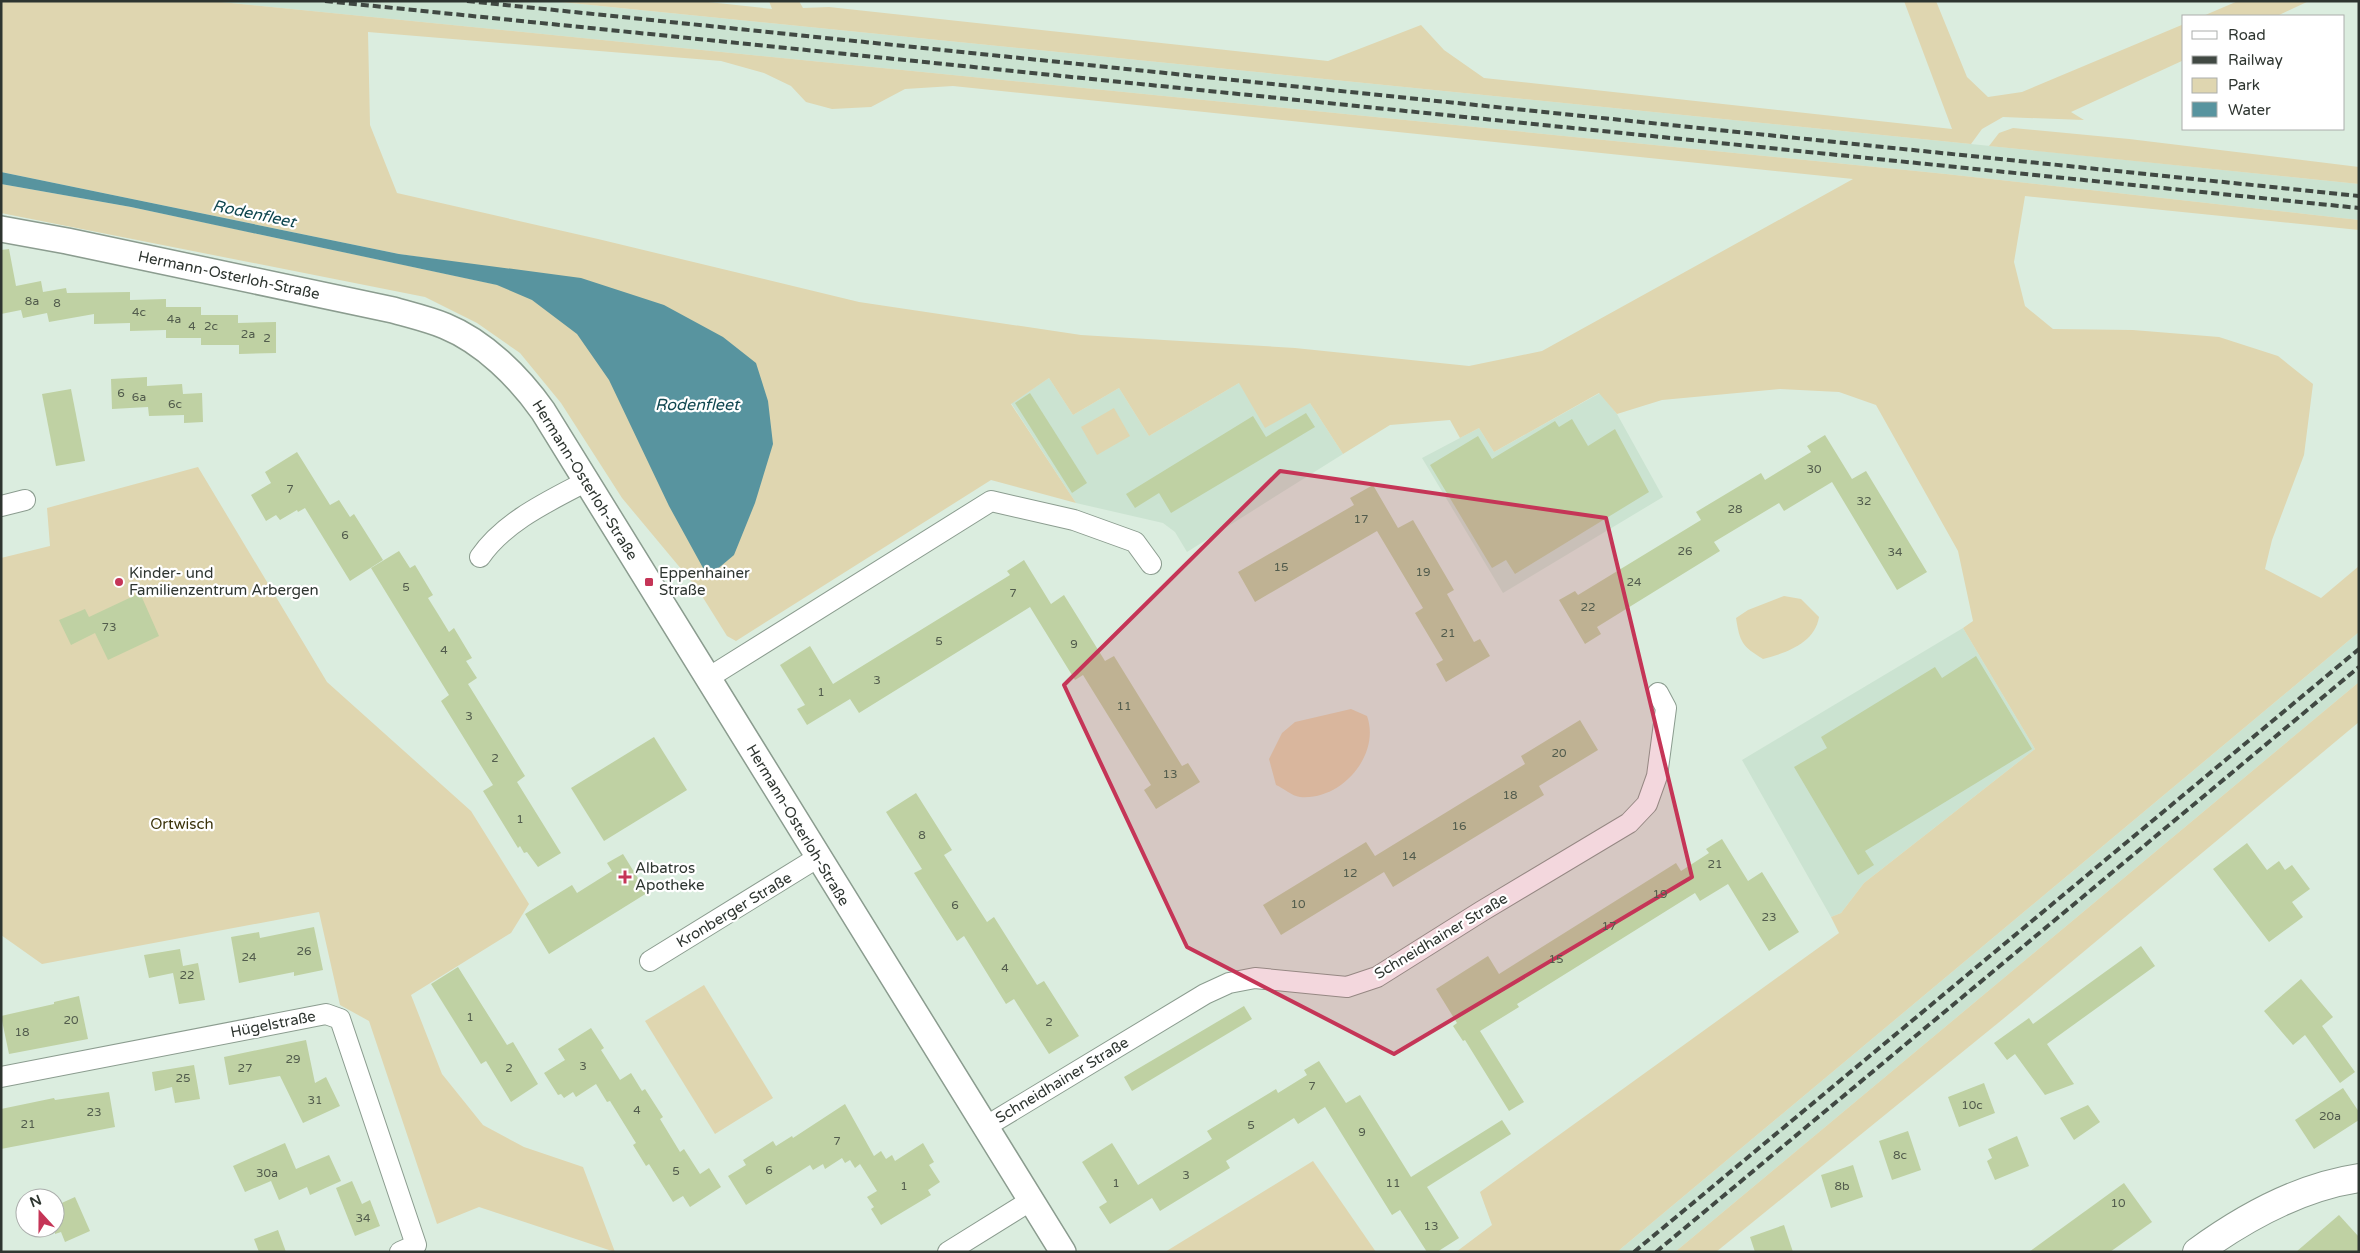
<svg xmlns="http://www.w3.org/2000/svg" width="2360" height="1253" font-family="'Varela Round',sans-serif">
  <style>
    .built { fill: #cbe3d1 }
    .green { fill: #dfd6b0; fill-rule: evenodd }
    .water { fill: #58949f }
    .building { fill: #bfd1a3 }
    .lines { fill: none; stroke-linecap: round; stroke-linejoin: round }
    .minor-casing { stroke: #8b9c8f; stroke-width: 22 }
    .tertiary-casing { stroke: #8b9c8f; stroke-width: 28 }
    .secondary-casing { stroke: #8b9c8f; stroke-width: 30 }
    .minor { stroke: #fff; stroke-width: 20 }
    .tertiary { stroke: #fff; stroke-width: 25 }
    .secondary { stroke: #fff; stroke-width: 28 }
    .rail { stroke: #414943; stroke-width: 4; stroke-dasharray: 8 4; stroke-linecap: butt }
    .marked { fill: #c53557; fill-opacity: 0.2; stroke: #c53557; stroke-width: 4; stroke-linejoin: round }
    .poi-dot { fill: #c53557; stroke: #fff; stroke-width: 2 }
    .labels { text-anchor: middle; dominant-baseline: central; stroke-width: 4.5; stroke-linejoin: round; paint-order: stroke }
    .number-label { font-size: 12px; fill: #525c4d }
    .street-label { font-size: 15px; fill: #2e3530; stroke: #fff }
    .poi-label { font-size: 15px; fill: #2e3530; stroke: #fff; text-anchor: start }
    .park-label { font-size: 15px; fill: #3a320a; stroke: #fff }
    .water-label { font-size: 16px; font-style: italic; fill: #104750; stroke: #fff }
  </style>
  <rect width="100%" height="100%" fill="#dbeddf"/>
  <g class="built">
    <path d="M 211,1 L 551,1 L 1971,144 L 2359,184 L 2359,220 L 1946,174 Z"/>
    <path d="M 1049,378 L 1073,415 L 1119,388 L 1149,436 L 1239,383 L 1310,403 L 1343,454 L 1187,552 L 1175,532 L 1163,523 L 1076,503 L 1011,403 Z"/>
    <path d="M 1600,393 L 1617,414 L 1663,497 L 1503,593 L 1422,458 L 1479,428 L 1494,452 Z"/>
    <path d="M 1963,628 L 2035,749 L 1864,883 L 1841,913 L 1831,917 L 1742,760 Z"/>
    <path d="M 2359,632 L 2359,682 L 1675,1252 L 1617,1252 Z"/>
  </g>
  <g class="green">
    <path d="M 1,1 L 211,1 L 1946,174 L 2359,220 L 2359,230 L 2025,196 L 2014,262 L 2025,306 L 2053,329 L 2133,330 L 2219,337 L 2278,356 L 2313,384 L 2304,455 L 2272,540 L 2265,569 L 2321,598 L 2359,566 L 2359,632 L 1617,1252 L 1456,1252 L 1492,1225 L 1480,1192 L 1839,933 L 1831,917 L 1841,913 L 1864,883 L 2035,749 L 1963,628 L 1973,621 L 1958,551 L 1876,405 L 1839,392 L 1780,389 L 1662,400 L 1617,414 L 1599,393 L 1494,452 L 1479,428 L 1460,438 L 1450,420 L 1390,425 L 1343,454 L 1310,403 L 1265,428 L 1239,383 L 1149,436 L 1119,388 L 1073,415 L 1049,378 L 1011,404 L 1076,503 L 991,480 L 736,641 L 727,636 L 697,588 L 622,498 L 561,403 L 520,353 L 477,323 L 425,297 L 1,213 L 1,184 L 131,207 L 498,285 L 502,269 L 399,254 L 1,172 ZM 368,32 L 721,61 L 764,73 L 791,86 L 806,102 L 832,109 L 871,107 L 905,89 L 953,86 L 1853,179 L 1542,351 L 1469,366 L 1295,348 L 1081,335 L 859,302 L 598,239 L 397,193 L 370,125 Z"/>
    <path d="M 551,1 L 699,1 L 772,9 L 769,1 L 799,1 L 803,8 L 829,7 L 1328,61 L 1421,25 L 1444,50 L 1484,78 L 1952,129 L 1904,1 L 1936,1 L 1967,77 L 1988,97 L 2022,92 L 2184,24 L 2184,60 L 2071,112 L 2084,120 L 2003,117 L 1982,129 L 1971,144 Z"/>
    <path d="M 2238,1 L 2309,1 L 2277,16 L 2203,16 Z"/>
    <path d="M 2013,128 L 2129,139 L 2359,167 L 2359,184 L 1989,146 L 1999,133 Z"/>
    <path d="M 1114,408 L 1130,436 L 1097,455 L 1081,427 Z"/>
    <path d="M 198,467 L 327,682 L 471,811 L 529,904 L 511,933 L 411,995 L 442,1074 L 483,1125 L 524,1147 L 583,1167 L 615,1252 L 479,1207 L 437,1224 L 369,1021 L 340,1005 L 319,912 L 42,964 L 1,935 L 1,558 L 50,546 L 47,508 Z"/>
    <path d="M 1784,596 L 1801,599 L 1819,617 C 1815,643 1786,653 1763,659 C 1742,646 1740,643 1736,618 L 1748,610 Z"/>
    <path d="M 2359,682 L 2359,722 L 2003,1019 L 1716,1252 L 1675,1252 Z"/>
    <path d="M 1351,709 L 1367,716 C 1381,755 1341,801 1300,797 C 1292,796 1283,788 1276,785 L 1269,759 L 1282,733 L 1295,722 Z"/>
    <path d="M 704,985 L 773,1098 L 715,1134 L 645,1021 Z"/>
    <path d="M 1313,1161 L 1376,1252 L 1165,1252 Z"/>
  </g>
  <path class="water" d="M 1,172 L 399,254 L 581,278 L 664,305 L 723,337 L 756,363 L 768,401 L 773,444 L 755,503 L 734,555 L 708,577 L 669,506 L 609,380 L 577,334 L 532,300 L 497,285 L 131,207 L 1,184 Z"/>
  <g class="building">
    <path d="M 9,249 L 16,286 L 41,281 L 43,292 L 66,288 L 67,293 L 130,292 L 130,300 L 166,299 L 166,307 L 201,307 L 201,315 L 238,315 L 238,323 L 276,322 L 276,353 L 239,354 L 239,345 L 201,345 L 201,338 L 166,338 L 166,330 L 130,331 L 130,323 L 94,324 L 94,314 L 49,322 L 47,313 L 23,318 L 21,310 L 1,314 L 1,250 Z"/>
    <path d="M 147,377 L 147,386 L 182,384 L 183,394 L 202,393 L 203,422 L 184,423 L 184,415 L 149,416 L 148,407 L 112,409 L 111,379 Z"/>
    <path d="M 71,389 L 85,461 L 56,466 L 42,394 Z"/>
    <path d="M 1030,393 L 1087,483 L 1072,493 L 1015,403 Z"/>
    <path d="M 1306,413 L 1315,427 L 1171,513 L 1159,493 L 1135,508 L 1126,494 L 1253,416 L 1266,437 Z"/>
    <path d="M 1572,419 L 1588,446 L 1615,429 L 1649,492 L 1515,574 L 1506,560 L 1492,568 L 1430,465 L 1478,436 L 1492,459 L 1555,421 L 1559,427 Z"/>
    <path d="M 1825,435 L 1852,479 L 1866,471 L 1927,572 L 1897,590 L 1832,482 L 1784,511 L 1779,503 L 1714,542 L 1720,551 L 1597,627 L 1601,634 L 1585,644 L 1559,600 L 1575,591 L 1578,595 L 1701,520 L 1696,512 L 1761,473 L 1765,480 L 1811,452 L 1807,446 Z"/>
    <path d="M 297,452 L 330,505 L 339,500 L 350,517 L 354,514 L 383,560 L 350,581 L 305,508 L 298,512 L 297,510 L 280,520 L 276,515 L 266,521 L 251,495 L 271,483 L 265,472 Z"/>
    <path d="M 1373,485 L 1398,528 L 1413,520 L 1454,590 L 1447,594 L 1474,642 L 1480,639 L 1490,656 L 1446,682 L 1436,664 L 1443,660 L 1415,613 L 1423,608 L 1377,531 L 1255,602 L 1238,572 L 1354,505 L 1350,498 Z"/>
    <path d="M 399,551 L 410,568 L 415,565 L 433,595 L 428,598 L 438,614 L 449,632 L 454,628 L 472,658 L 466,661 L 477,678 L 468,684 L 525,776 L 517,782 L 561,853 L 538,867 L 527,852 L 524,853 L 520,846 L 518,848 L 483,791 L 493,785 L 441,701 L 449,695 L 371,568 Z"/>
    <path d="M 1024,560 L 1051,604 L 1064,595 L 1105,661 L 1114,656 L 1182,766 L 1188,763 L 1200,782 L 1156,809 L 1144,790 L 1151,785 L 1083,675 L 1075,680 L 1030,607 L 859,713 L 850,699 L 807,725 L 797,709 L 805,705 L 780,665 L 810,646 L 833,684 L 1010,575 L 1007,571 Z"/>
    <path d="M 140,593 L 159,636 L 108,660 L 95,633 L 71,645 L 59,620 L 85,609 L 89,617 Z"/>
    <path d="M 1976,656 L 2032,749 L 1865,851 L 1874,865 L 1858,875 L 1794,767 L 1827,748 L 1821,737 L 1935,667 L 1942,678 Z"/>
    <path d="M 1580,720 L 1598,750 L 1539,786 L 1544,795 L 1393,887 L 1384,872 L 1281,935 L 1263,905 L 1366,842 L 1375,856 L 1525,764 L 1521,756 Z"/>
    <path d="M 654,737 L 687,790 L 604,841 L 571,788 Z"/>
    <path d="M 916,793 L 952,850 L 944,855 L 987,922 L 994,917 L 1037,985 L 1044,981 L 1079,1036 L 1049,1054 L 1014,999 L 1006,1004 L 964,936 L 957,941 L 914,873 L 922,869 L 886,812 Z"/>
    <path d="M 1722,839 L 1748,881 L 1762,872 L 1799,932 L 1769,951 L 1728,884 L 1700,901 L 1695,893 L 1517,1004 L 1519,1007 L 1480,1031 L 1524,1102 L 1509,1111 L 1465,1040 L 1463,1041 L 1453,1026 L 1457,1023 L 1436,989 L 1488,956 L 1499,974 L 1676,863 L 1681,871 L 1709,853 L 1706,849 Z"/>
    <path d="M 2247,843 L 2267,870 L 2279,861 L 2285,870 L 2292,865 L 2310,889 L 2292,902 L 2303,917 L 2269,942 L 2213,869 Z"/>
    <path d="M 623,854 L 647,893 L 549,954 L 525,914 L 572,885 L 577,893 L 612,871 L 607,863 Z"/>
    <path d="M 314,927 L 323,970 L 294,976 L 294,972 L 239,983 L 231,937 L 259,932 L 260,938 Z"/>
    <path d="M 2141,946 L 2155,966 L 2047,1044 L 2074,1084 L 2045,1095 L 2015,1054 L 2007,1060 L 1994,1043 L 2029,1018 L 2033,1024 Z"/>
    <path d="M 180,949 L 183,966 L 198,963 L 205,1000 L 179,1004 L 173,973 L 149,978 L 144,955 Z"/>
    <path d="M 458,967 L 507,1045 L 513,1042 L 538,1084 L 511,1102 L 486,1061 L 481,1064 L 431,984 Z"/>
    <path d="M 2301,979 L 2333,1017 L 2322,1026 L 2355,1072 L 2340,1083 L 2305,1035 L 2293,1045 L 2264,1011 Z"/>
    <path d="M 79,996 L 88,1039 L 9,1054 L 1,1016 L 54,1004 L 54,1002 Z"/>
    <path d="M 1244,1006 L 1252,1019 L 1132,1091 L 1124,1077 Z"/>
    <path d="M 591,1028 L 604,1048 L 601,1050 L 620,1080 L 631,1073 L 642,1091 L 645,1089 L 663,1117 L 660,1119 L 680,1152 L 684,1149 L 700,1174 L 709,1168 L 721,1187 L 690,1207 L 683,1196 L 673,1202 L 649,1164 L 646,1166 L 633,1145 L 636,1143 L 610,1101 L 607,1102 L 596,1084 L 576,1097 L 573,1092 L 564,1098 L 561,1094 L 558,1095 L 544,1073 L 565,1060 L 558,1049 Z"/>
    <path d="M 306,1040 L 315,1083 L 326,1077 L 340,1106 L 303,1123 L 280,1076 L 229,1085 L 224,1057 Z"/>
    <path d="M 1319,1061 L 1346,1103 L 1360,1095 L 1411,1177 L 1502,1120 L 1511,1134 L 1427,1187 L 1459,1238 L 1437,1252 L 1427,1252 L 1400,1210 L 1392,1215 L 1325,1107 L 1298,1124 L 1294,1118 L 1226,1161 L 1230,1168 L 1160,1211 L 1152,1198 L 1110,1224 L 1099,1207 L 1107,1202 L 1082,1162 L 1112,1143 L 1138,1185 L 1212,1139 L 1207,1131 L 1276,1089 L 1278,1093 L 1307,1075 L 1304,1070 Z"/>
    <path d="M 194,1065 L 200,1099 L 175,1103 L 172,1087 L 155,1091 L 152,1072 Z"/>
    <path d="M 1984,1083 L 1995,1113 L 1959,1127 L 1948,1097 Z"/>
    <path d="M 2343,1088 L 2359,1112 L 2359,1120 L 2314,1149 L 2295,1120 Z"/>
    <path d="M 109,1092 L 115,1127 L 1,1149 L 1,1109 L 54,1098 L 55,1100 Z"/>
    <path d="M 845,1104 L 874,1156 L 881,1151 L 886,1159 L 892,1155 L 895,1161 L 923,1143 L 934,1162 L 929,1165 L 940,1182 L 928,1190 L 931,1195 L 881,1225 L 871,1209 L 874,1207 L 867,1197 L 877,1191 L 860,1164 L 855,1168 L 850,1160 L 845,1163 L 842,1158 L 825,1169 L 823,1164 L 813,1170 L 810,1165 L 746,1205 L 728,1176 L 746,1165 L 743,1160 L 773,1141 L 776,1146 L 792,1136 L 793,1138 Z"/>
    <path d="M 2088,1105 L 2100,1122 L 2074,1140 L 2060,1118 Z"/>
    <path d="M 1908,1131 L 1921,1170 L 1892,1180 L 1879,1141 Z"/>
    <path d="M 2017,1136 L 2029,1166 L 1995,1180 L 1987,1161 L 1992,1158 L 1988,1149 Z"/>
    <path d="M 285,1143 L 296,1169 L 329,1155 L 341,1181 L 310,1195 L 307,1187 L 279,1200 L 271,1181 L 245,1192 L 233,1166 Z"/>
    <path d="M 1853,1165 L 1863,1197 L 1831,1208 L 1821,1175 Z"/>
    <path d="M 352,1181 L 362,1204 L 370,1200 L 380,1226 L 355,1236 L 336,1188 Z"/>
    <path d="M 2124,1183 L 2152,1222 L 2110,1252 L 2029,1252 Z"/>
    <path d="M 75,1197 L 90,1231 L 65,1242 L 61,1232 L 55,1234 L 55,1206 Z"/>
    <path d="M 2339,1215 L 2359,1237 L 2359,1252 L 2296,1252 Z"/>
    <path d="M 1784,1225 L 1793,1252 L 1755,1252 L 1750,1237 Z"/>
    <path d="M 278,1230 L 286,1252 L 259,1252 L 254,1239 Z"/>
  </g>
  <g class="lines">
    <g class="minor-casing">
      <g id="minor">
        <path d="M 1,506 L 25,500"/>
        <path d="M 480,557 C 505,521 549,501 587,481"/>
        <path d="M 708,678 L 991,501 L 1074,520 L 1135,542 L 1151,564"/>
        <path d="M 650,961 L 817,858"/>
        <path d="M 1,1077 L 326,1014 L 340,1019 L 416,1245 L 400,1252"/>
        <path d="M 985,1127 L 1205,994 L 1229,983 L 1255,978 L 1347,987 L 1377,977 L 1482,911 L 1629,823 L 1647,804 L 1657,776 L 1666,708 L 1658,693"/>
        <path d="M 948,1252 L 1030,1201"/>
      </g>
    </g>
    <g class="tertiary-casing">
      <path id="tertiary" d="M 1,229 L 67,241 L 393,310 C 410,315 428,319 445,326 C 484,342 519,377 543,411 L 1063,1252"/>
    </g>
    <g class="secondary-casing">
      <path id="secondary" d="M 2197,1252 C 2245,1217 2299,1187 2359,1178"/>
    </g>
    <use href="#minor" class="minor"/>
    <use href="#tertiary" class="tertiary"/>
    <use href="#secondary" class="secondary"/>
    <g class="rail">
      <path d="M 325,1 L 2359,208"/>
      <path d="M 467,1 L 2359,196"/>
      <path d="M 1634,1252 L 2359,649"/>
      <path d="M 1656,1252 L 2359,667"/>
    </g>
  </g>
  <path class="marked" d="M 1280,471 L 1606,518 L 1692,877 L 1394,1054 L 1187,947 L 1064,685 Z"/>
  <g class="poi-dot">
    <circle cx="119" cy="582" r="5"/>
    <rect x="644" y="577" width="10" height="10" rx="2.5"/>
    <path d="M622.5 869.5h5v5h5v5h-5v5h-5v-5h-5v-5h5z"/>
  </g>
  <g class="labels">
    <g class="number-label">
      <text x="32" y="301">8a</text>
      <text x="57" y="303">8</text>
      <text x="139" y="312">4c</text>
      <text x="174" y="319">4a</text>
      <text x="192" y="326">4</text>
      <text x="211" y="326">2c</text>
      <text x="248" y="334">2a</text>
      <text x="267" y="338">2</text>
      <text x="121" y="393">6</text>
      <text x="139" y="397">6a</text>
      <text x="175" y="404">6c</text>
      <text x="1814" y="469">30</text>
      <text x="290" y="489">7</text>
      <text x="1864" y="501">32</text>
      <text x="1735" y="509">28</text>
      <text x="1361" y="519">17</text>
      <text x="345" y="535">6</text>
      <text x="1685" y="551">26</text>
      <text x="1895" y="552">34</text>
      <text x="1281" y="567">15</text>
      <text x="1423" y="572">19</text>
      <text x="1634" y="582">24</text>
      <text x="406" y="587">5</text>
      <text x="1013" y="593">7</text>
      <text x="1588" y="607">22</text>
      <text x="109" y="627">73</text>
      <text x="1448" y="633">21</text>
      <text x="939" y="641">5</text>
      <text x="1074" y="644">9</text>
      <text x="444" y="650">4</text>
      <text x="877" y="680">3</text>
      <text x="821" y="692">1</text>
      <text x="1124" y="706">11</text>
      <text x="469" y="716">3</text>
      <text x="1559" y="753">20</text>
      <text x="495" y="758">2</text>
      <text x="1170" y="774">13</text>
      <text x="1510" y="795">18</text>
      <text x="520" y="819">1</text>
      <text x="1459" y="826">16</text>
      <text x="922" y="835">8</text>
      <text x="1409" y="856">14</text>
      <text x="1715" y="864">21</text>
      <text x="1350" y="873">12</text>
      <text x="1660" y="894">19</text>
      <text x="1298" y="904">10</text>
      <text x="955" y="905">6</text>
      <text x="1769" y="917">23</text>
      <text x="1609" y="926">17</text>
      <text x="304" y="951">26</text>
      <text x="249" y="957">24</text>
      <text x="1556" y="959">15</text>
      <text x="1005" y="968">4</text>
      <text x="187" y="975">22</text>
      <text x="470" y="1017">1</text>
      <text x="71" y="1020">20</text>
      <text x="1049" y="1022">2</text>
      <text x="22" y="1032">18</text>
      <text x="293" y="1059">29</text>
      <text x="583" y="1066">3</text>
      <text x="245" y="1068">27</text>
      <text x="509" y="1068">2</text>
      <text x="183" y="1078">25</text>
      <text x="1312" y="1086">7</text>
      <text x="315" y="1100">31</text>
      <text x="1972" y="1105">10c</text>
      <text x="637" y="1110">4</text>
      <text x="94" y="1112">23</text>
      <text x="2330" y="1116">20a</text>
      <text x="28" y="1124">21</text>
      <text x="1251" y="1125">5</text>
      <text x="1362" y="1132">9</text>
      <text x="837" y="1141">7</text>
      <text x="1900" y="1155">8c</text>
      <text x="769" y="1170">6</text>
      <text x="676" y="1171">5</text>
      <text x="267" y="1173">30a</text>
      <text x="1186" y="1175">3</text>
      <text x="1116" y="1183">1</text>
      <text x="1393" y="1183">11</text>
      <text x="904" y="1186">1</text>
      <text x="1842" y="1186">8b</text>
      <text x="2118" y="1203">10</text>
      <text x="363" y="1218">34</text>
      <text x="1431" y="1226">13</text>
    </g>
    <g class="street-label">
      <text transform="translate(229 275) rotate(12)">Hermann-Osterloh-Straße</text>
      <text transform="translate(585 480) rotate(58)">Hermann-Osterloh-Straße</text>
      <text transform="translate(798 825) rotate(59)">Hermann-Osterloh-Straße</text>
      <text transform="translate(734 910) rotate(-31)">Kronberger Straße</text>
      <text transform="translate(1441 936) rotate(-31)">Schneidhainer Straße</text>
      <text transform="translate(273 1024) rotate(-11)">Hügelstraße</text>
      <text transform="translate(1062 1080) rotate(-31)">Schneidhainer Straße</text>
    </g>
    <g class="poi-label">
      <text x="129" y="573">Kinder- und<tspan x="129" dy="17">Familienzentrum Arbergen</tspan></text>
      <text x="659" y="573">Eppenhainer<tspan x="659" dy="17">Straße</tspan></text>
      <text x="635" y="868">Albatros<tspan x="635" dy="17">Apotheke</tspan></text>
    </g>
    <g class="park-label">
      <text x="182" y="824">Ortwisch</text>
    </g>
    <g class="water-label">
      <text transform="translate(254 214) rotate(12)">Rodenfleet</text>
      <text x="697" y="405">Rodenfleet</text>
    </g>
  </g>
  <rect width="2360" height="1253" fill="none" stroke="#2e3530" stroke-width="5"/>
  <rect x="2182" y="15" width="162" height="115" fill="#ffffff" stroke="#abaeac"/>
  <rect x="2192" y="31" width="25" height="8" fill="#ffffff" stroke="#abaeac"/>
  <text x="2228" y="40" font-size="15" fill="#2e3530">Road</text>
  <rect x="2192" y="56" width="25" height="8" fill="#414943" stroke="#abaeac"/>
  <text x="2228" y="65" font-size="15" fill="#2e3530">Railway</text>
  <rect x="2192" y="78" width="25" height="15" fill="#dfd6b0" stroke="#abaeac"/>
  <text x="2228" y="90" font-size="15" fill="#2e3530">Park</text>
  <rect x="2192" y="102" width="25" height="15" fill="#58949f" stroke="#abaeac"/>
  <text x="2228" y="115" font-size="15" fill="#2e3530">Water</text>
  <g transform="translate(40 1213) rotate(339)"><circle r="24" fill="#ffffff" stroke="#abaeac"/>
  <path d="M0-4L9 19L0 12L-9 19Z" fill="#c53557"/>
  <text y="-8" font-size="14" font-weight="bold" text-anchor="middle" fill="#2e3530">N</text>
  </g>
</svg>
